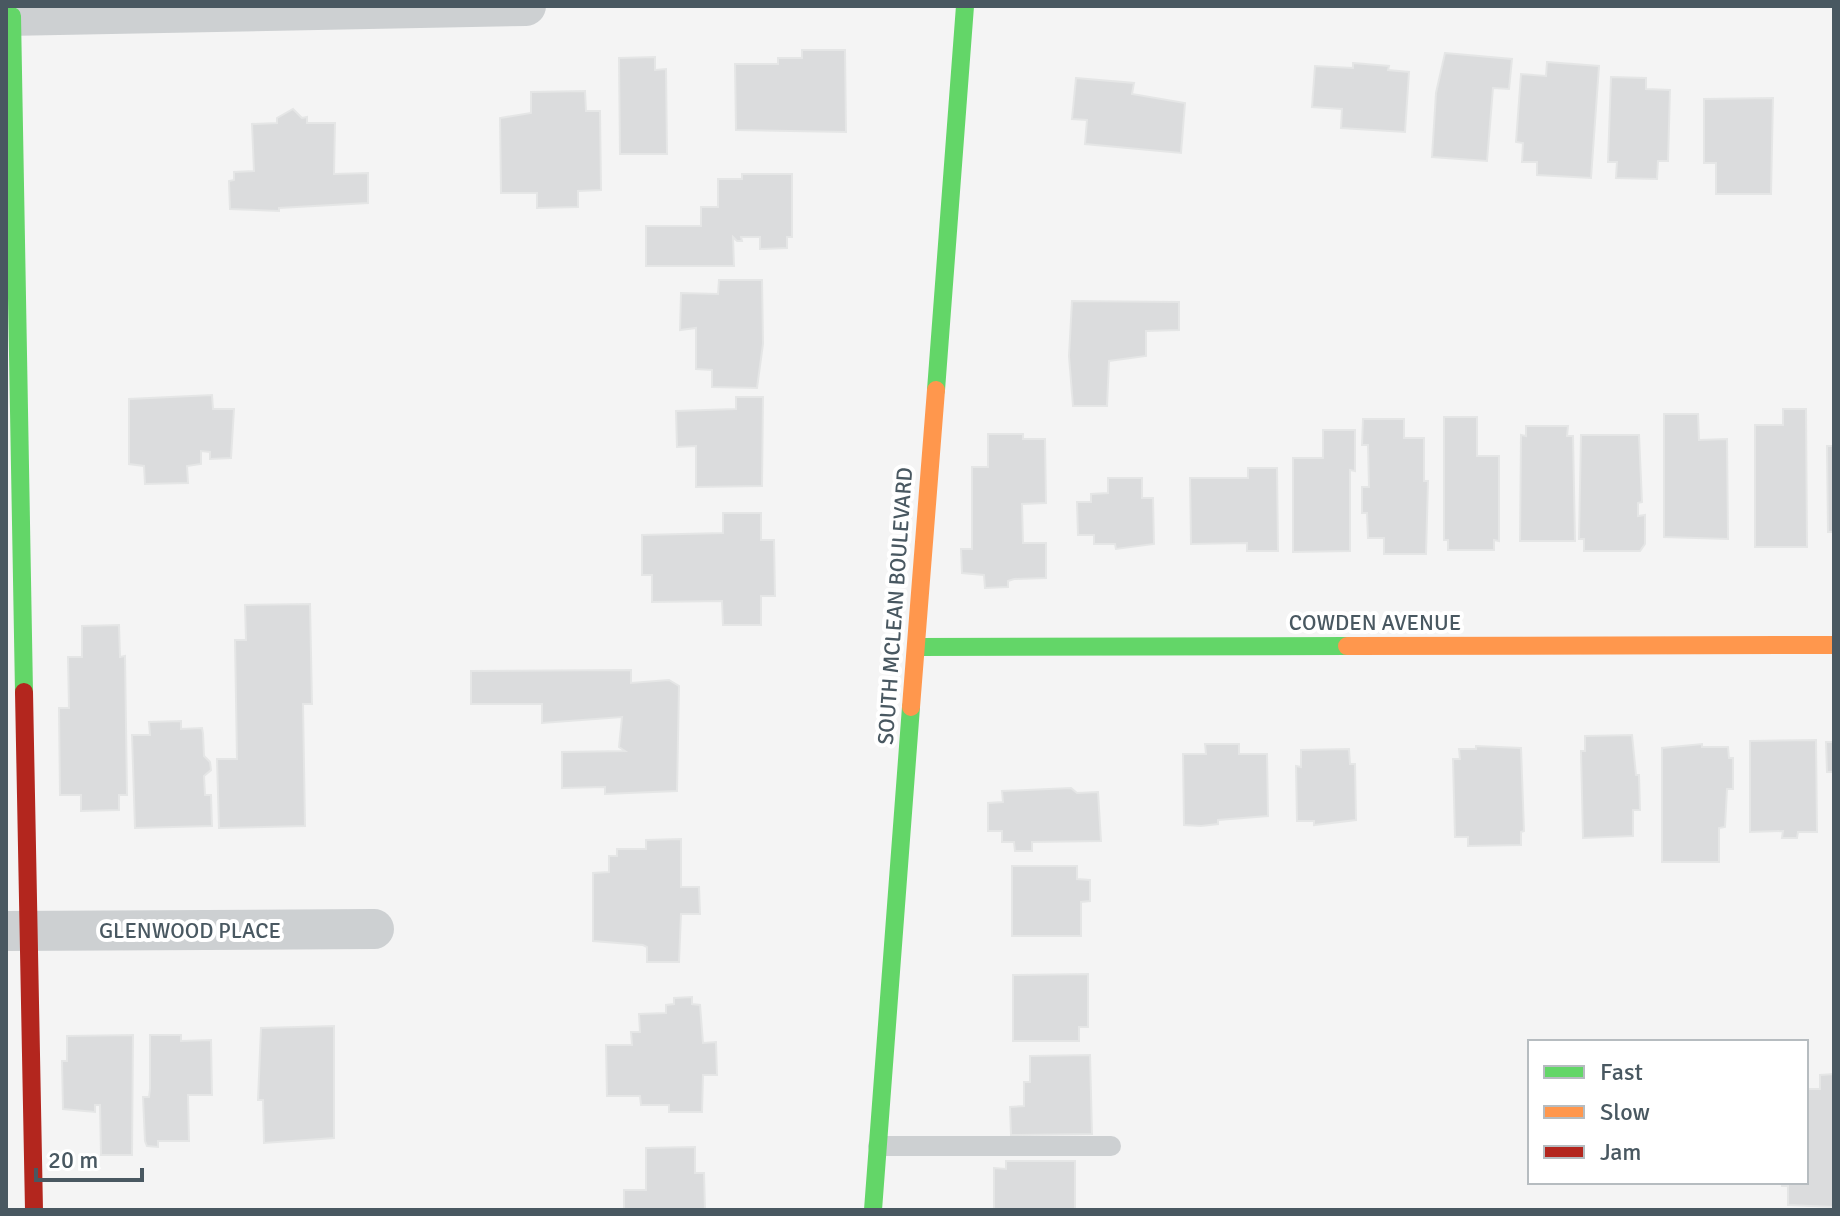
<svg xmlns="http://www.w3.org/2000/svg" width="1840" height="1216" font-family="Signika,sans-serif">
  <style>
    .building { fill: #dbdcdd; stroke: #e5e6e6; stroke-width: 2 }
    .lines { fill: none; stroke-linecap: round; stroke-linejoin: round }
    .lane { stroke: #cdd0d2; stroke-width: 20 }
    .street { stroke: #cdd0d2; stroke-width: 40 }
    .fast { stroke: #63d668; stroke-width: 18 }
    .slow { stroke: #ff974d; stroke-width: 18 }
    .jam { stroke: #b3261e; stroke-width: 18 }
    .labels { text-anchor: middle; dominant-baseline: central; stroke-width: 8; stroke-linejoin: round; paint-order: stroke }
    .street-label { font-size: 22px; fill: #495861; stroke: #fff }
  </style>
  <rect width="100%" height="100%" fill="#f4f4f4"/>
  <g class="building">
    <path d="M 802,50 L 845,50 L 846,132 L 736,130 L 735,64 L 778,64 L 778,58 L 802,58 Z"/>
    <path d="M 1445,53 L 1512,59 L 1509,89 L 1493,88 L 1487,161 L 1432,157 L 1436,93 Z"/>
    <path d="M 655,57 L 655,70 L 666,69 L 667,154 L 620,154 L 619,58 Z"/>
    <path d="M 1547,62 L 1599,66 L 1591,178 L 1537,175 L 1537,162 L 1522,162 L 1523,143 L 1516,142 L 1521,74 L 1546,76 Z"/>
    <path d="M 1353,63 L 1389,66 L 1388,70 L 1409,72 L 1405,132 L 1341,128 L 1342,109 L 1312,107 L 1315,66 L 1353,68 Z"/>
    <path d="M 1611,77 L 1646,78 L 1646,89 L 1670,90 L 1668,161 L 1658,161 L 1657,179 L 1616,178 L 1617,162 L 1608,162 Z"/>
    <path d="M 1076,78 L 1134,83 L 1132,94 L 1185,103 L 1181,153 L 1085,144 L 1087,120 L 1072,119 Z"/>
    <path d="M 585,91 L 586,111 L 600,111 L 601,190 L 578,191 L 578,207 L 537,208 L 537,193 L 501,193 L 500,118 L 531,113 L 531,92 Z"/>
    <path d="M 1773,98 L 1771,194 L 1716,194 L 1716,163 L 1704,163 L 1704,99 Z"/>
    <path d="M 293,109 L 302,118 L 307,117 L 307,123 L 335,123 L 334,174 L 368,173 L 368,203 L 279,208 L 279,211 L 230,209 L 229,181 L 234,180 L 234,172 L 254,171 L 252,124 L 277,123 L 277,118 Z"/>
    <path d="M 742,174 L 792,174 L 792,237 L 787,237 L 787,248 L 760,249 L 760,237 L 741,237 L 742,241 L 737,241 L 733,237 L 734,266 L 646,266 L 646,226 L 701,226 L 701,207 L 718,207 L 718,179 L 742,179 Z"/>
    <path d="M 719,280 L 762,280 L 763,344 L 757,388 L 712,387 L 712,370 L 696,369 L 696,328 L 680,330 L 681,293 L 718,294 Z"/>
    <path d="M 1072,301 L 1179,302 L 1179,330 L 1146,331 L 1146,356 L 1109,361 L 1107,406 L 1073,406 L 1069,356 Z"/>
    <path d="M 212,395 L 213,409 L 234,409 L 231,458 L 210,459 L 210,452 L 201,451 L 201,464 L 187,466 L 188,483 L 145,484 L 144,466 L 129,464 L 129,399 Z"/>
    <path d="M 736,397 L 763,397 L 762,486 L 696,487 L 696,446 L 677,447 L 676,411 L 736,409 Z"/>
    <path d="M 1783,409 L 1806,409 L 1807,547 L 1755,547 L 1755,425 L 1783,425 Z"/>
    <path d="M 1664,414 L 1698,414 L 1699,440 L 1727,439 L 1728,539 L 1664,537 Z"/>
    <path d="M 1444,417 L 1477,417 L 1477,456 L 1499,456 L 1499,541 L 1494,540 L 1494,550 L 1448,550 L 1448,540 L 1444,540 Z"/>
    <path d="M 1363,419 L 1404,419 L 1404,438 L 1424,438 L 1424,481 L 1428,481 L 1426,554 L 1384,554 L 1384,538 L 1368,538 L 1367,513 L 1362,513 L 1362,487 L 1369,487 L 1368,445 L 1362,445 Z"/>
    <path d="M 1526,426 L 1568,426 L 1567,436 L 1573,436 L 1575,541 L 1520,541 L 1521,435 L 1526,436 Z"/>
    <path d="M 1323,430 L 1355,430 L 1355,471 L 1350,470 L 1350,551 L 1293,552 L 1293,458 L 1323,458 Z"/>
    <path d="M 988,434 L 1023,434 L 1023,439 L 1045,439 L 1046,503 L 1022,504 L 1023,543 L 1046,543 L 1046,578 L 1014,579 L 1008,581 L 1008,587 L 985,588 L 984,575 L 962,573 L 961,549 L 972,549 L 972,467 L 988,467 Z"/>
    <path d="M 1581,435 L 1639,435 L 1642,502 L 1638,503 L 1638,516 L 1645,515 L 1645,544 L 1640,551 L 1584,551 L 1584,539 L 1579,539 Z"/>
    <path d="M 1827,446 L 1834,446 L 1834,532 L 1828,532 Z"/>
    <path d="M 1248,468 L 1277,468 L 1278,551 L 1247,551 L 1247,543 L 1191,544 L 1190,478 L 1248,478 Z"/>
    <path d="M 1108,478 L 1142,478 L 1142,498 L 1153,498 L 1154,544 L 1116,549 L 1115,544 L 1094,544 L 1094,535 L 1078,535 L 1077,502 L 1091,502 L 1091,494 L 1108,493 Z"/>
    <path d="M 723,513 L 761,513 L 761,540 L 774,540 L 775,596 L 761,596 L 761,625 L 723,625 L 722,601 L 652,602 L 652,575 L 642,575 L 642,535 L 723,533 Z"/>
    <path d="M 310,604 L 312,704 L 303,704 L 305,826 L 219,828 L 217,759 L 237,759 L 235,640 L 246,640 L 245,605 Z"/>
    <path d="M 119,625 L 120,657 L 125,656 L 127,795 L 119,795 L 119,810 L 81,811 L 81,795 L 60,795 L 59,708 L 69,708 L 68,657 L 82,657 L 82,626 Z"/>
    <path d="M 631,670 L 631,683 L 669,680 L 679,686 L 677,791 L 605,794 L 605,787 L 562,788 L 562,752 L 625,751 L 619,747 L 622,717 L 542,723 L 542,704 L 471,704 L 471,671 Z"/>
    <path d="M 181,721 L 181,729 L 202,728 L 203,733 L 204,756 L 210,762 L 211,770 L 204,776 L 205,795 L 211,795 L 212,826 L 135,828 L 132,735 L 150,735 L 149,722 Z"/>
    <path d="M 1632,735 L 1636,775 L 1639,775 L 1640,810 L 1633,810 L 1633,836 L 1583,838 L 1581,751 L 1585,751 L 1585,736 Z"/>
    <path d="M 1816,740 L 1817,832 L 1798,832 L 1797,838 L 1782,838 L 1783,831 L 1750,832 L 1750,741 Z"/>
    <path d="M 1826,742 L 1834,742 L 1834,772 L 1827,772 Z"/>
    <path d="M 1205,744 L 1239,744 L 1239,754 L 1267,754 L 1268,816 L 1218,820 L 1218,824 L 1201,826 L 1184,825 L 1183,754 L 1206,754 Z"/>
    <path d="M 1702,744 L 1702,747 L 1728,747 L 1729,758 L 1733,758 L 1733,789 L 1727,789 L 1725,827 L 1719,828 L 1719,862 L 1662,862 L 1662,748 Z"/>
    <path d="M 1476,746 L 1521,748 L 1524,831 L 1521,832 L 1521,845 L 1468,846 L 1468,837 L 1455,837 L 1453,759 L 1460,759 L 1459,749 L 1476,749 Z"/>
    <path d="M 1349,749 L 1350,764 L 1355,764 L 1356,820 L 1314,825 L 1314,821 L 1297,821 L 1296,766 L 1301,767 L 1301,750 Z"/>
    <path d="M 1071,788 L 1077,793 L 1098,792 L 1101,841 L 1032,842 L 1032,851 L 1015,851 L 1014,842 L 1002,842 L 1002,831 L 988,831 L 988,803 L 1003,802 L 1002,791 Z"/>
    <path d="M 681,839 L 681,887 L 699,887 L 700,914 L 681,914 L 679,962 L 647,962 L 647,947 L 643,945 L 593,941 L 593,873 L 609,872 L 609,856 L 617,856 L 617,849 L 646,849 L 646,840 Z"/>
    <path d="M 1012,866 L 1077,866 L 1077,879 L 1090,880 L 1090,901 L 1081,902 L 1081,936 L 1012,936 Z"/>
    <path d="M 1088,974 L 1088,1027 L 1079,1027 L 1079,1041 L 1013,1041 L 1013,975 Z"/>
    <path d="M 692,997 L 692,1004 L 700,1005 L 703,1043 L 716,1042 L 717,1075 L 703,1075 L 702,1112 L 669,1112 L 669,1105 L 641,1105 L 640,1096 L 607,1096 L 606,1045 L 632,1045 L 631,1032 L 640,1032 L 639,1014 L 666,1013 L 666,1005 L 674,1004 L 674,998 Z"/>
    <path d="M 334,1026 L 334,1138 L 264,1143 L 263,1100 L 258,1100 L 261,1028 Z"/>
    <path d="M 133,1035 L 132,1155 L 101,1155 L 100,1105 L 95,1105 L 95,1112 L 63,1109 L 62,1061 L 67,1061 L 67,1036 Z"/>
    <path d="M 150,1035 L 181,1035 L 181,1041 L 211,1040 L 212,1095 L 188,1095 L 189,1141 L 158,1141 L 158,1147 L 147,1146 L 145,1141 L 143,1097 L 149,1097 L 150,1089 Z"/>
    <path d="M 1090,1055 L 1092,1134 L 1011,1135 L 1010,1107 L 1024,1106 L 1024,1082 L 1030,1082 L 1030,1056 Z"/>
    <path d="M 1834,1074 L 1834,1207 L 1788,1205 L 1788,1186 L 1782,1186 L 1782,1182 L 1806,1182 L 1806,1089 L 1820,1089 L 1820,1075 Z"/>
    <path d="M 695,1147 L 695,1173 L 704,1173 L 705,1210 L 624,1210 L 624,1190 L 646,1190 L 646,1148 Z"/>
    <path d="M 1006,1161 L 1075,1161 L 1075,1210 L 994,1210 L 994,1168 L 1006,1169 Z"/>
  </g>
  <g class="lines">
    <path class="lane" d="M 878,1146 L 1111,1146"/>
    <g class="street">
      <path d="M 6,16 L 526,6"/>
      <path d="M 6,931 L 374,929"/>
    </g>
    <g class="fast">
      <path d="M 12,16 L 24,692"/>
      <path d="M 936,390 L 965,6"/>
      <path d="M 917,647 L 1347,646"/>
      <path d="M 873,1210 L 911,707"/>
    </g>
    <g class="slow">
      <path d="M 1347,646 L 1834,645"/>
      <path d="M 911,707 L 936,390"/>
    </g>
    <path class="jam" d="M 24,692 L 34,1210"/>
  </g>
  <g class="labels">
    <g class="street-label">
      <text transform="translate(895 606) rotate(-86)">SOUTH MCLEAN BOULEVARD</text>
      <text x="1375" y="622">COWDEN AVENUE</text>
      <text x="190" y="930">GLENWOOD PLACE</text>
    </g>
  </g>
  <rect width="1840" height="1216" fill="none" stroke="#495861" stroke-width="16"/>
  <rect x="1528" y="1040" width="280" height="144" fill="#ffffff" stroke="#b6bcc0" stroke-width="2"/>
  <rect x="1544" y="1066" width="40" height="12" fill="#63d668" stroke="#b6bcc0" stroke-width="2"/>
  <text x="1600" y="1080" font-size="24" fill="#495861">Fast</text>
  <rect x="1544" y="1106" width="40" height="12" fill="#ff974d" stroke="#b6bcc0" stroke-width="2"/>
  <text x="1600" y="1120" font-size="24" fill="#495861">Slow</text>
  <rect x="1544" y="1146" width="40" height="12" fill="#b3261e" stroke="#b6bcc0" stroke-width="2"/>
  <text x="1600" y="1160" font-size="24" fill="#495861">Jam</text>
  <path d="M36 1168v12h106v-12" fill="none" stroke="#495861" stroke-width="4"/>
  <text x="48" y="1168" font-size="24" fill="#495861" stroke="#ffffff" stroke-width="6" paint-order="stroke">20 m</text>
</svg>
